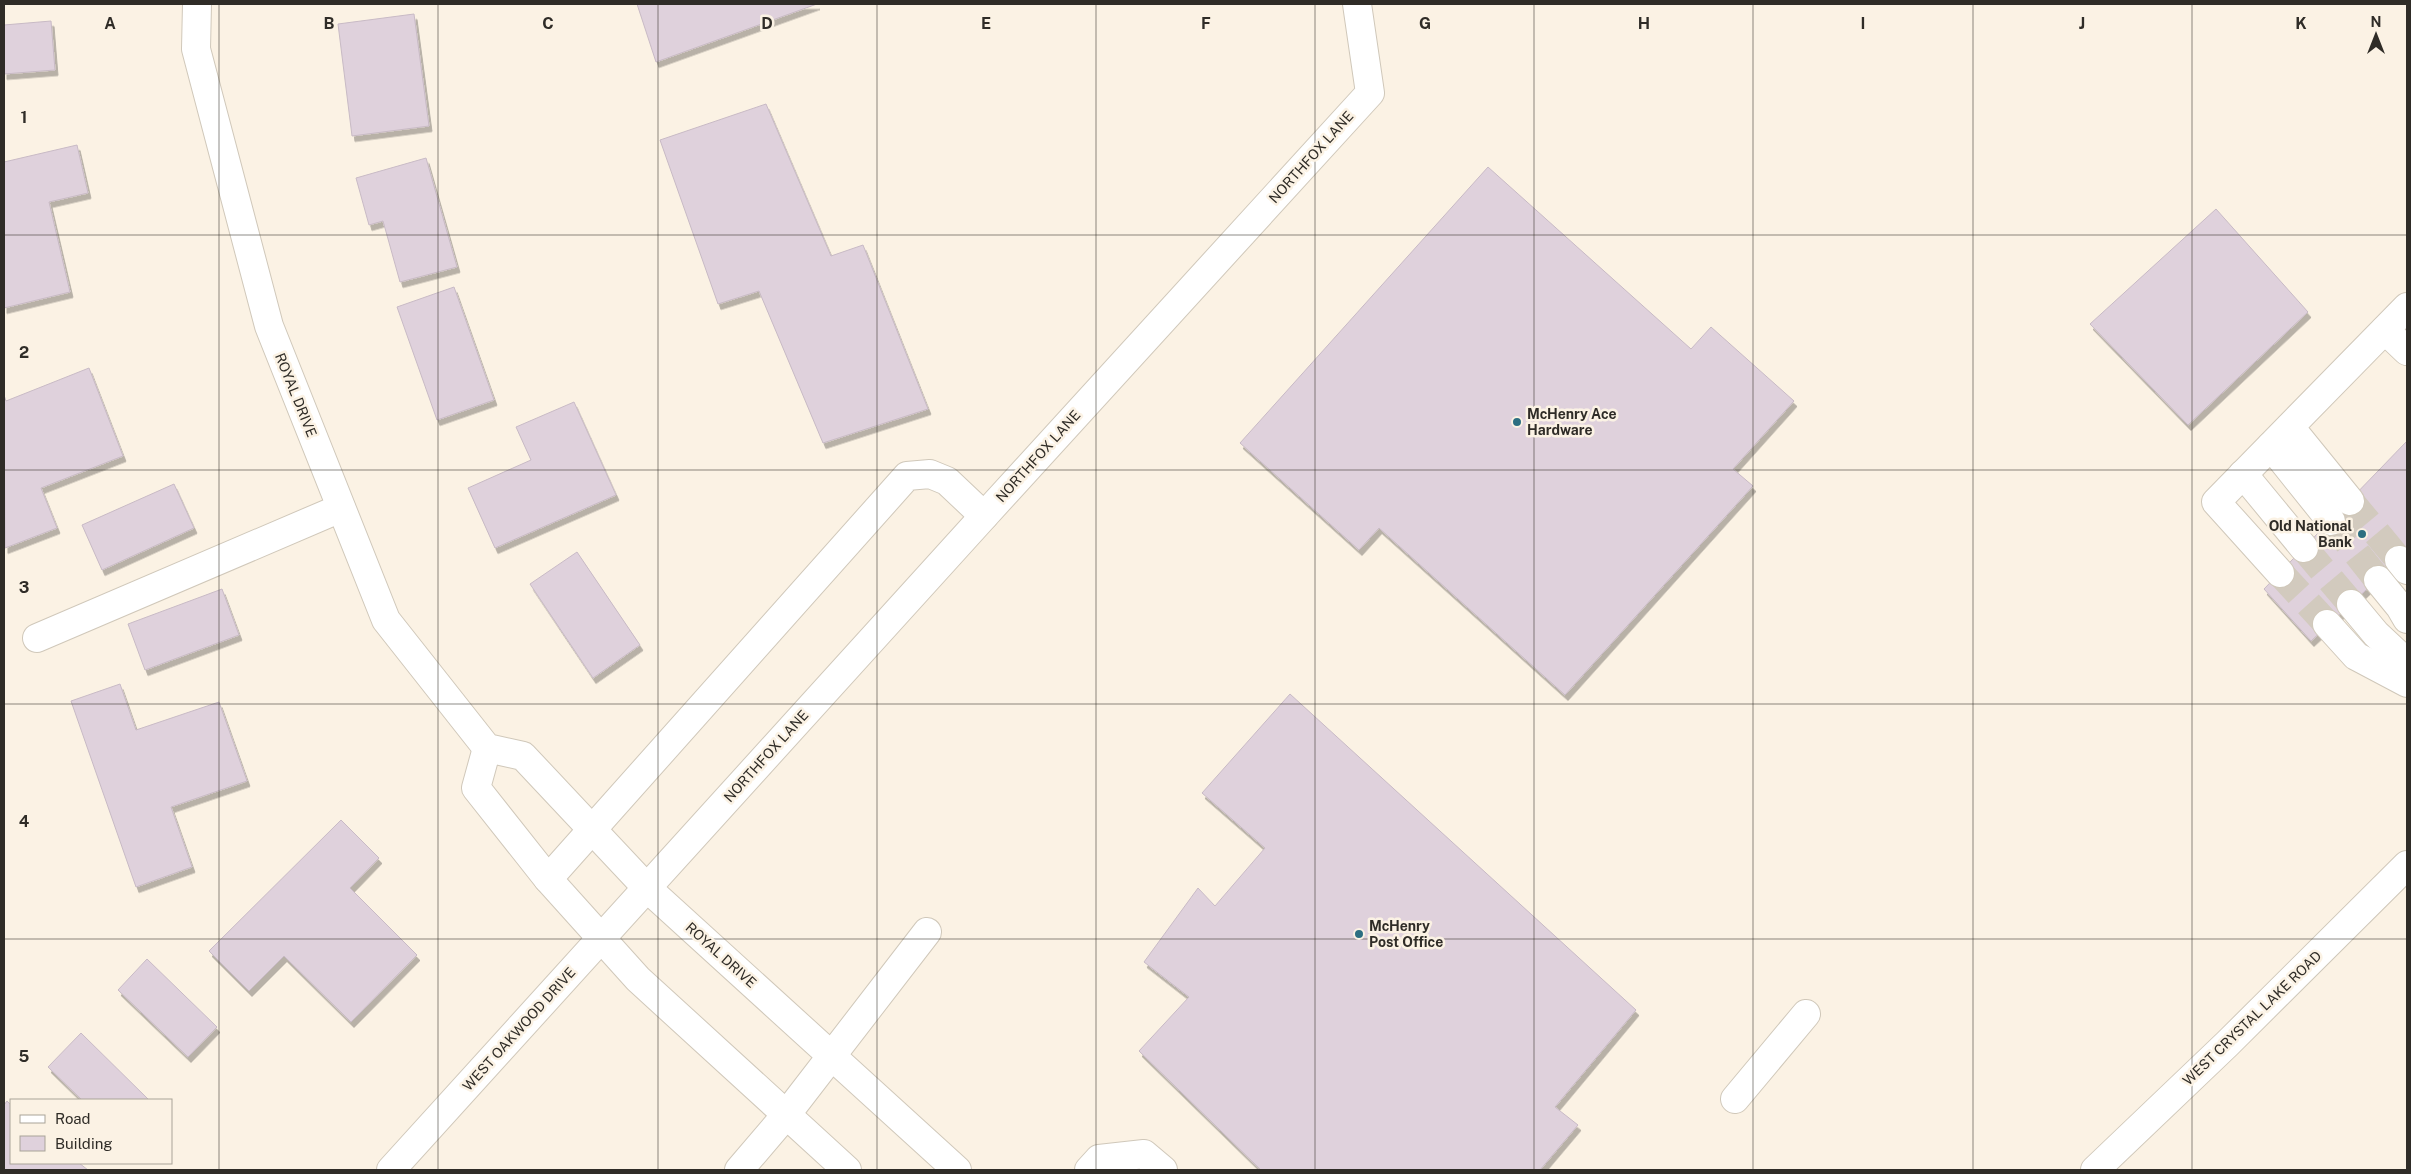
<svg xmlns="http://www.w3.org/2000/svg" width="2411" height="1174" font-family="'Public Sans',sans-serif">
  <style>
    .building { fill: #dfd1dc; stroke: #c8bac5; filter: url(#shadow) }
    .lines { fill: none; stroke-linecap: round; stroke-linejoin: round }
    .minor-tunnel { stroke: #d2cabe; stroke-width: 28; stroke-dasharray: 28 14; stroke-linecap: butt }
    .minor-casing { stroke: #d0c8ba; stroke-width: 30 }
    .minor { stroke: #fff; stroke-width: 28 }
    .grid { fill: none; stroke: #2f2c27; stroke-width: 1; stroke-opacity: 0.55 }
    .poi-dot { fill: #2c6e81; stroke: #fbf2e4; stroke-width: 2 }
    .labels { text-anchor: middle; dominant-baseline: central; stroke-width: 5; stroke-linejoin: round; paint-order: stroke }
    .street-label { font-size: 14px; fill: #2f2c27; stroke: #fbf2e4 }
    .poi-label { font-size: 14px; font-weight: bold; fill: #2f2c27; stroke: #fbf2e4; text-anchor: start }
    .grid-label { font-size: 16px; text-anchor: middle; font-weight: bold; fill: #2f2c27; stroke: #fbf2e4; stroke-width: 5; stroke-linejoin: round; paint-order: stroke }
  </style>
  <defs>
    <filter id="shadow"><feDropShadow dx="3" dy="5.5" stdDeviation="0" flood-color="#0004"/></filter>
  </defs>
  <rect width="100%" height="100%" fill="#fbf2e4"/>
  <g class="building">
    <path d="M 637,4 L 817,4 L 656,62 Z"/>
    <path d="M 414,14 L 429,126 L 352,136 L 338,24 Z"/>
    <path d="M 51,21 L 55,70 L 4,74 L 4,25 Z"/>
    <path d="M 766,104 L 831,256 L 863,245 L 928,409 L 823,443 L 759,291 L 718,304 L 660,140 Z"/>
    <path d="M 77,145 L 88,193 L 49,202 L 70,292 L 4,308 L 4,162 Z"/>
    <path d="M 426,158 L 457,267 L 400,282 L 383,221 L 369,225 L 356,178 Z"/>
    <path d="M 1488,167 L 1691,349 L 1711,327 L 1794,401 L 1733,469 L 1753,486 L 1565,695 L 1379,528 L 1359,550 L 1240,443 Z"/>
    <path d="M 2216,209 L 2308,312 L 2188,425 L 2090,324 Z"/>
    <path d="M 454,287 L 494,400 L 437,420 L 397,307 Z"/>
    <path d="M 89,368 L 123,456 L 41,488 L 57,528 L 5,548 L 4,395 L 6,401 Z"/>
    <path d="M 574,402 L 616,495 L 495,548 L 468,488 L 531,460 L 516,427 Z"/>
    <path d="M 2407,441 L 2407,552 L 2311,641 L 2264,589 Z"/>
    <path d="M 174,484 L 194,528 L 102,570 L 82,525 Z"/>
    <path d="M 577,552 L 640,645 L 593,678 L 530,584 Z"/>
    <path d="M 222,589 L 239,635 L 145,670 L 128,624 Z"/>
    <path d="M 120,684 L 136,730 L 219,702 L 247,781 L 171,807 L 192,867 L 136,887 L 71,701 Z"/>
    <path d="M 1290,694 L 1636,1010 L 1555,1107 L 1578,1125 L 1540,1170 L 1261,1170 L 1139,1051 L 1189,997 L 1144,962 L 1198,888 L 1215,906 L 1265,848 L 1202,793 Z"/>
    <path d="M 341,820 L 379,858 L 350,888 L 417,955 L 351,1022 L 284,956 L 249,991 L 209,951 Z"/>
    <path d="M 147,959 L 217,1027 L 188,1057 L 118,990 Z"/>
    <path d="M 81,1033 L 149,1100 L 82,1100 L 48,1067 Z"/>
    <path d="M 7,1101 L 11,1105 L 11,1163 L 79,1163 L 88,1170 L 4,1170 L 4,1105 Z"/>
  </g>
  <g class="lines">
    <g class="minor-tunnel">
      <path d="M 2350,501 L 2399,560"/>
      <path d="M 2331,521 L 2378,580"/>
      <path d="M 2304,548 L 2351,604"/>
      <path d="M 2280,573 L 2327,624"/>
    </g>
    <g class="minor-casing">
      <g id="minor">
        <path d="M 197,4 L 196,49 L 269,326 L 386,620 L 487,748 L 523,756 L 647,888 L 957,1170"/>
        <path d="M 2385,330 L 2407,351"/>
        <path d="M 2290,427 L 2350,501"/>
        <path d="M 2271,446 L 2331,521"/>
        <path d="M 2243,474 L 2304,548"/>
        <path d="M 2399,560 L 2407,570"/>
        <path d="M 2280,573 L 2216,502 L 2407,307"/>
        <path d="M 2378,580 L 2400,607 L 2407,619"/>
        <path d="M 2351,604 L 2376,634 L 2407,663"/>
        <path d="M 2327,624 L 2356,656 L 2407,683"/>
        <path d="M 37,638 L 341,508"/>
        <path d="M 487,748 L 476,788 L 548,879 L 638,979 L 847,1170"/>
        <path d="M 548,879 L 907,476 L 930,474 L 947,481 L 984,516"/>
        <path d="M 1735,1099 L 1806,1014"/>
        <path d="M 391,1170 L 984,516 L 1370,93 L 1357,4"/>
        <path d="M 739,1170 L 786,1115 L 927,932"/>
        <path d="M 1089,1170 L 1099,1159 L 1144,1154 L 1163,1170"/>
        <path d="M 2095,1170 L 2227,1044 L 2407,865"/>
      </g>
    </g>
    <use href="#minor" class="minor"/>
  </g>
  <path class="grid" d="M 219,4 L 219,1170M 438,4 L 438,1170M 658,4 L 658,1170M 877,4 L 877,1170M 1096,4 L 1096,1170M 1315,4 L 1315,1170M 1534,4 L 1534,1170M 1753,4 L 1753,1170M 1973,4 L 1973,1170M 2192,4 L 2192,1170M 4,235 L 2407,235M 4,470 L 2407,470M 4,704 L 2407,704M 4,939 L 2407,939"/>
  <g class="poi-dot">
    <circle cx="1517" cy="422" r="5"/>
    <circle cx="2362" cy="534" r="5"/>
    <circle cx="1359" cy="934" r="5"/>
  </g>
  <g class="labels">
    <g class="street-label">
      <text transform="translate(1311 157) rotate(-48)">NORTHFOX LANE</text>
      <text transform="translate(296 395) rotate(68)">ROYAL DRIVE</text>
      <text transform="translate(1038 456) rotate(-48)">NORTHFOX LANE</text>
      <text transform="translate(766 756) rotate(-48)">NORTHFOX LANE</text>
      <text transform="translate(721 955) rotate(42)">ROYAL DRIVE</text>
      <text transform="translate(2252 1018) rotate(-44)">WEST CRYSTAL LAKE ROAD</text>
      <text transform="translate(519 1029) rotate(-48)">WEST OAKWOOD DRIVE</text>
    </g>
    <g class="poi-label">
      <text x="1527" y="414">McHenry Ace<tspan x="1527" dy="16">Hardware</tspan></text>
      <text x="2352" y="526" text-anchor="end">Old National<tspan x="2352" dy="16">Bank</tspan></text>
      <text x="1369" y="926">McHenry<tspan x="1369" dy="16">Post Office</tspan></text>
    </g>
  </g>
  <g class="grid-label">
    <text x="110" y="29">A</text>
    <text x="329" y="29">B</text>
    <text x="548" y="29">C</text>
    <text x="767" y="29">D</text>
    <text x="986" y="29">E</text>
    <text x="1206" y="29">F</text>
    <text x="1425" y="29">G</text>
    <text x="1644" y="29">H</text>
    <text x="1863" y="29">I</text>
    <text x="2082" y="29">J</text>
    <text x="2301" y="29">K</text>
    <text x="24" y="123">1</text>
    <text x="24" y="358">2</text>
    <text x="24" y="593">3</text>
    <text x="24" y="827">4</text>
    <text x="24" y="1062">5</text>
  </g>
  <rect width="2411" height="1174" fill="none" stroke="#2f2c27" stroke-width="10"/>
  <rect x="10" y="1099" width="162" height="65" fill="#fbf2e4" stroke="#a9a398"/>
  <rect x="20" y="1115" width="25" height="8" fill="#ffffff" stroke="#a9a398"/>
  <text x="55" y="1124" font-size="15" fill="#2f2c27">Road</text>
  <rect x="20" y="1136" width="25" height="15" fill="#dfd1dc" stroke="#a9a398"/>
  <text x="55" y="1149" font-size="15" fill="#2f2c27">Building</text>
  <g transform="translate(2376 35)" stroke="#fbf2e4" stroke-width="4" paint-order="stroke">
  <path d="M0-4L9 19L0 12L-9 19Z" fill="#2f2c27"/>
  <text y="-8" font-size="14" font-weight="bold" text-anchor="middle" fill="#2f2c27">N</text>
  </g>
</svg>
